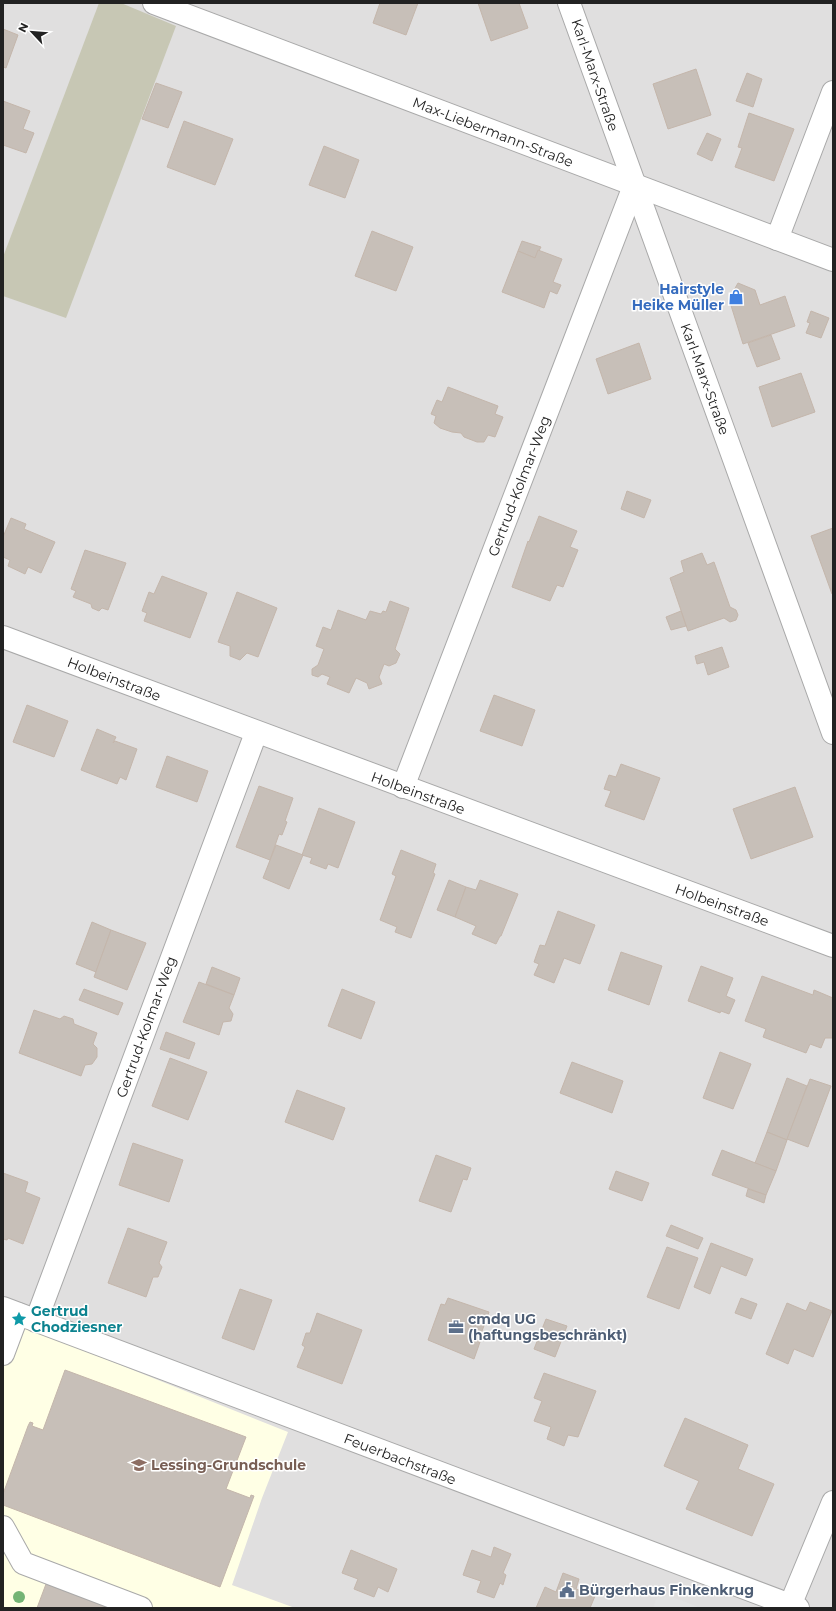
<svg xmlns="http://www.w3.org/2000/svg" width="836" height="1611" font-family="Montserrat,sans-serif">
  <style>
    .residential { fill: #e0dfdf }
    .education { fill: #ffffe5 }
    .construction { fill: #c7c7b4 }
    .parking { fill: #e2e2e2 }
    .building { fill: #c7bfb8; stroke: #c4b6ab }
    .lines { fill: none; stroke-linecap: round; stroke-linejoin: round }
    .minor-casing { stroke: #a9a9a9; stroke-width: 24 }
    .minor { stroke: #fff; stroke-width: 22 }
    .tree { fill: #74b475 }
    .labels { text-anchor: middle; dominant-baseline: central; stroke-width: 3; stroke-linejoin: round; paint-order: stroke }
    .street-label { font-size: 14px; fill: #222; stroke: #fff }
    .shop-label { font-size: 14px; font-weight: bold; fill: #366cbe; stroke: #fff; text-anchor: end }
    .culture-label { font-size: 14px; font-weight: bold; fill: #0d838f; stroke: #fff; text-anchor: start }
    .service-label { font-size: 14px; font-weight: bold; fill: #4e5e75; stroke: #fff; text-anchor: start }
    .education-label { font-size: 14px; font-weight: bold; fill: #785e54; stroke: #fff; text-anchor: start }
  </style>
  <rect width="100%" height="100%" fill="#f2efe9"/>
  <rect class="residential" x="3" y="3" width="830" height="1605"/>
  <path class="education" d="M 3,1318 L 288,1432 L 262,1498 L 232,1585 L 295,1608 L 3,1608 Z"/>
  <path class="construction" d="M 99,3 L 121,3 L 176,26 L 66,318 L 3,296 L 3,257 Z"/>
  <path class="parking" d="M 659,1592 L 701,1608 L 653,1608 Z"/>
  <g class="building">
    <path d="M 380,3 L 418,3 L 406,35 L 373,23 Z"/>
    <path d="M 478,3 L 519,3 L 528,28 L 491,41 Z"/>
    <path d="M 3,29 L 18,35 L 6,68 L 3,67 Z"/>
    <path d="M 696,69 L 711,115 L 668,129 L 653,84 Z"/>
    <path d="M 747,73 L 762,79 L 753,107 L 736,101 Z"/>
    <path d="M 156,83 L 182,92 L 168,128 L 142,119 Z"/>
    <path d="M 3,101 L 30,111 L 23,129 L 34,133 L 26,153 L 3,145 Z"/>
    <path d="M 749,113 L 794,129 L 774,181 L 735,167 L 742,148 L 738,147 Z"/>
    <path d="M 184,121 L 233,139 L 215,185 L 167,167 Z"/>
    <path d="M 707,133 L 721,139 L 712,161 L 697,154 Z"/>
    <path d="M 324,146 L 359,160 L 345,198 L 309,185 Z"/>
    <path d="M 372,231 L 413,247 L 396,291 L 355,276 Z"/>
    <path d="M 522,241 L 541,247 L 535,258 L 518,251 Z"/>
    <path d="M 538,250 L 562,259 L 553,282 L 561,285 L 557,294 L 550,291 L 544,308 L 502,292 L 518,251 L 535,258 Z"/>
    <path d="M 738,283 L 755,290 L 760,305 L 785,296 L 795,326 L 743,344 L 729,299 Z"/>
    <path d="M 811,311 L 829,318 L 821,338 L 806,333 L 810,323 L 807,322 Z"/>
    <path d="M 771,335 L 780,359 L 757,367 L 748,343 Z"/>
    <path d="M 639,343 L 651,379 L 608,394 L 596,359 Z"/>
    <path d="M 801,373 L 815,412 L 772,427 L 759,387 Z"/>
    <path d="M 448,387 L 498,406 L 495,414 L 503,417 L 495,437 L 488,435 L 484,442 L 477,442 L 464,437 L 461,433 L 452,432 L 440,428 L 434,423 L 436,416 L 431,414 L 437,400 L 442,402 Z"/>
    <path d="M 627,491 L 651,500 L 644,518 L 621,509 Z"/>
    <path d="M 539,516 L 577,531 L 570,547 L 578,550 L 563,587 L 557,585 L 550,601 L 512,587 L 528,541 L 529,542 Z"/>
    <path d="M 11,518 L 26,524 L 24,529 L 55,542 L 41,573 L 28,567 L 25,574 L 8,566 L 10,560 L 3,557 L 3,537 Z"/>
    <path d="M 833,528 L 833,594 L 832,594 L 811,536 Z"/>
    <path d="M 85,550 L 126,563 L 108,610 L 102,608 L 99,611 L 92,608 L 91,604 L 73,597 L 76,591 L 71,589 Z"/>
    <path d="M 702,553 L 707,565 L 714,562 L 730,607 L 736,610 L 738,615 L 736,620 L 730,622 L 724,618 L 688,631 L 670,578 L 684,572 L 681,561 Z"/>
    <path d="M 162,576 L 207,593 L 190,638 L 144,621 L 147,613 L 142,611 L 149,592 L 154,594 Z"/>
    <path d="M 237,592 L 277,608 L 258,657 L 247,653 L 240,660 L 230,656 L 230,646 L 218,642 Z"/>
    <path d="M 390,601 L 409,608 L 395,649 L 400,654 L 396,663 L 389,666 L 384,664 L 379,677 L 382,684 L 369,689 L 367,683 L 356,678 L 349,693 L 327,684 L 330,677 L 322,674 L 318,677 L 312,675 L 312,669 L 318,665 L 324,649 L 316,646 L 323,627 L 331,630 L 338,610 L 366,620 L 370,611 L 381,614 L 383,611 L 386,612 Z"/>
    <path d="M 681,611 L 686,626 L 671,630 L 666,617 Z"/>
    <path d="M 722,647 L 729,667 L 708,675 L 704,662 L 697,664 L 695,656 Z"/>
    <path d="M 494,695 L 535,710 L 522,746 L 480,731 Z"/>
    <path d="M 27,705 L 68,721 L 54,757 L 13,742 Z"/>
    <path d="M 97,729 L 116,737 L 113,743 L 115,741 L 137,749 L 126,780 L 120,777 L 117,784 L 81,770 Z"/>
    <path d="M 167,756 L 208,771 L 197,802 L 156,787 Z"/>
    <path d="M 621,764 L 660,778 L 644,820 L 605,806 L 611,791 L 604,789 L 609,775 L 616,777 Z"/>
    <path d="M 259,786 L 293,798 L 285,821 L 287,822 L 282,835 L 279,834 L 270,860 L 236,847 Z"/>
    <path d="M 795,787 L 813,837 L 751,859 L 733,809 Z"/>
    <path d="M 319,808 L 355,822 L 338,868 L 328,864 L 326,869 L 310,863 L 312,858 L 302,855 Z"/>
    <path d="M 276,845 L 303,855 L 289,889 L 263,878 Z"/>
    <path d="M 401,850 L 436,864 L 433,873 L 435,874 L 411,938 L 395,932 L 397,927 L 380,920 L 396,876 L 392,874 Z"/>
    <path d="M 449,880 L 466,887 L 455,917 L 437,910 Z"/>
    <path d="M 480,880 L 518,894 L 501,936 L 500,936 L 496,944 L 472,934 L 476,926 L 455,917 L 466,887 L 476,890 Z"/>
    <path d="M 558,911 L 595,925 L 580,964 L 564,958 L 554,983 L 534,975 L 539,964 L 534,962 L 540,945 L 545,946 Z"/>
    <path d="M 92,922 L 111,930 L 96,972 L 76,964 Z"/>
    <path d="M 111,930 L 146,943 L 127,990 L 94,977 Z"/>
    <path d="M 621,952 L 662,966 L 649,1005 L 608,990 Z"/>
    <path d="M 701,966 L 733,978 L 726,996 L 735,1000 L 729,1014 L 721,1011 L 720,1013 L 688,1001 Z"/>
    <path d="M 212,967 L 240,978 L 234,995 L 206,984 Z"/>
    <path d="M 762,976 L 813,995 L 814,990 L 833,998 L 833,1038 L 825,1038 L 821,1048 L 810,1044 L 806,1053 L 763,1037 L 766,1029 L 745,1021 Z"/>
    <path d="M 199,982 L 234,995 L 229,1008 L 233,1014 L 231,1021 L 223,1022 L 219,1035 L 183,1022 Z"/>
    <path d="M 84,989 L 123,1003 L 118,1015 L 79,1000 Z"/>
    <path d="M 342,989 L 375,1002 L 361,1039 L 328,1026 Z"/>
    <path d="M 34,1010 L 60,1019 L 64,1016 L 73,1019 L 74,1024 L 97,1033 L 93,1044 L 97,1048 L 97,1057 L 92,1064 L 85,1065 L 81,1076 L 19,1053 Z"/>
    <path d="M 166,1032 L 195,1043 L 189,1059 L 160,1049 Z"/>
    <path d="M 720,1052 L 751,1064 L 733,1109 L 703,1098 Z"/>
    <path d="M 170,1058 L 207,1072 L 188,1120 L 152,1106 Z"/>
    <path d="M 572,1062 L 623,1081 L 612,1113 L 560,1093 Z"/>
    <path d="M 787,1078 L 807,1086 L 787,1140 L 767,1132 Z"/>
    <path d="M 810,1079 L 831,1086 L 808,1147 L 787,1139 Z"/>
    <path d="M 297,1090 L 345,1108 L 333,1140 L 285,1122 Z"/>
    <path d="M 767,1132 L 787,1140 L 776,1171 L 755,1163 Z"/>
    <path d="M 133,1143 L 183,1160 L 169,1202 L 119,1185 Z"/>
    <path d="M 722,1150 L 776,1171 L 766,1195 L 712,1175 Z"/>
    <path d="M 436,1155 L 471,1168 L 467,1180 L 463,1179 L 451,1212 L 419,1201 Z"/>
    <path d="M 616,1171 L 649,1183 L 642,1201 L 609,1189 Z"/>
    <path d="M 3,1173 L 28,1182 L 25,1192 L 40,1198 L 23,1244 L 8,1238 L 7,1240 L 3,1239 Z"/>
    <path d="M 748,1189 L 766,1195 L 764,1203 L 746,1196 Z"/>
    <path d="M 671,1225 L 703,1238 L 698,1249 L 666,1236 Z"/>
    <path d="M 128,1228 L 167,1242 L 159,1263 L 162,1267 L 158,1277 L 153,1277 L 146,1297 L 108,1283 Z"/>
    <path d="M 711,1243 L 753,1259 L 746,1276 L 721,1266 L 710,1294 L 694,1287 Z"/>
    <path d="M 667,1247 L 698,1258 L 679,1309 L 647,1297 Z"/>
    <path d="M 240,1289 L 272,1300 L 254,1350 L 222,1338 Z"/>
    <path d="M 448,1298 L 489,1312 L 478,1342 L 480,1342 L 474,1359 L 428,1340 L 441,1304 L 445,1305 Z"/>
    <path d="M 741,1298 L 757,1304 L 751,1319 L 735,1313 Z"/>
    <path d="M 810,1302 L 832,1311 L 813,1357 L 794,1349 L 788,1364 L 766,1354 L 787,1303 L 806,1311 Z"/>
    <path d="M 317,1313 L 362,1330 L 342,1384 L 297,1367 L 305,1347 L 302,1345 L 306,1333 L 310,1333 Z"/>
    <path d="M 546,1319 L 567,1326 L 555,1357 L 534,1349 Z"/>
    <path d="M 65,1370 L 246,1437 L 226,1489 L 250,1498 L 251,1495 L 254,1496 L 220,1587 L 3,1505 L 3,1494 L 28,1426 L 30,1422 L 33,1423 L 32,1426 L 43,1430 Z"/>
    <path d="M 544,1373 L 596,1391 L 578,1437 L 568,1435 L 564,1446 L 547,1439 L 551,1427 L 534,1421 L 542,1401 L 534,1398 Z"/>
    <path d="M 685,1418 L 748,1445 L 738,1469 L 774,1484 L 752,1536 L 686,1509 L 699,1481 L 664,1466 Z"/>
    <path d="M 494,1547 L 511,1554 L 503,1573 L 506,1575 L 503,1585 L 500,1583 L 494,1598 L 477,1592 L 481,1581 L 463,1575 L 472,1550 L 491,1557 Z"/>
    <path d="M 351,1550 L 397,1569 L 388,1592 L 378,1587 L 374,1597 L 354,1589 L 358,1579 L 342,1573 Z"/>
    <path d="M 563,1573 L 579,1579 L 576,1589 L 595,1596 L 590,1608 L 536,1608 L 545,1587 L 556,1592 Z"/>
    <path d="M 46,1584 L 109,1608 L 37,1608 Z"/>
  </g>
  <g class="lines">
    <g class="minor-casing">
      <g id="minor">
        <path d="M 154,3 L 833,260"/>
        <path d="M 569,3 L 833,733"/>
        <path d="M 777,239 L 833,92"/>
        <path d="M 3,637 L 833,946"/>
        <path d="M 403,787 L 634,186"/>
        <path d="M 3,1308 L 798,1608"/>
        <path d="M 36,1321 L 256,733"/>
        <path d="M 3,1354 L 18,1314"/>
        <path d="M 3,1527 L 23,1563 L 141,1608"/>
        <path d="M 789,1608 L 833,1502"/>
      </g>
    </g>
    <use href="#minor" class="minor"/>
  </g>
  <circle class="tree" cx="19" cy="1597" r="6"/>
  <defs>
    <g id="shop-bare" transform="scale(1.2)"><path d="M-5-2.5h2.3a2.7 3.5 0 0 1 5.4 0H5L5.5 6h-11ZM-1.5-2.5h3a1.5 2.3 0 0 0-3 0Z" fill="#3f7fe0" stroke="#fff" stroke-width="2.5" paint-order="stroke"/></g>
    <g id="sight-bare" transform="scale(1.2)"><path d="M0-6L1.8-2.2L6-1.7L2.9 1.2L3.7 5.4L0 3.3L-3.7 5.4L-2.9 1.2L-6-1.7L-1.8-2.2Z" fill="#0f9aa8" stroke="#fff" stroke-width="2.5" paint-order="stroke"/></g>
    <g id="office-bare" transform="scale(1.2)"><path d="M-6-3h4V-5.5h4V-3h4V5H-6ZM-1-4.5V-3h2v-1.5ZM-6 0V1H6V0Z" fill="#5c6f8a" stroke="#fff" stroke-width="2.5" paint-order="stroke"/></g>
    <g id="school-bare" transform="scale(1.2)"><path d="M0-5L7-2L0 1L-7-2ZM-4 1L0 2.5L4 1V4Q0 6-4 4Z" fill="#8d6e63" stroke="#fff" stroke-width="2.5" paint-order="stroke"/></g>
    <g id="civic-bare" transform="scale(1.2)"><path d="M-.6-6.5H3V-4.5H.6V-3L4-1V1h2V6H-6V1h2V-1L-.6-3ZM-1.2 2.5V6h2.4V2.5Z" fill="#5c6f8a" stroke="#fff" stroke-width="2.5" paint-order="stroke"/></g>
  </defs>
  <g fill-rule="evenodd">
    <use href="#shop-bare" x="736" y="297"/>
    <use href="#sight-bare" x="19" y="1319"/>
    <use href="#office-bare" x="456" y="1327"/>
    <use href="#school-bare" x="139" y="1465"/>
    <use href="#civic-bare" x="567" y="1590"/>
  </g>
  <g class="labels">
    <g class="street-label">
      <text transform="translate(595 75) rotate(71)">Karl-Marx-Straße</text>
      <text transform="translate(493 132) rotate(21)">Max-Liebermann-Straße</text>
      <text transform="translate(705 379) rotate(70)">Karl-Marx-Straße</text>
      <text transform="translate(519 486) rotate(-69)">Gertrud-Kolmar-Weg</text>
      <text transform="translate(114 679) rotate(21)">Holbeinstraße</text>
      <text transform="translate(418 793) rotate(20)">Holbeinstraße</text>
      <text transform="translate(722 905) rotate(20)">Holbeinstraße</text>
      <text transform="translate(146 1027) rotate(-70)">Gertrud-Kolmar-Weg</text>
      <text transform="translate(400 1459) rotate(21)">Feuerbachstraße</text>
    </g>
    <g class="shop-label">
      <text x="724" y="289">Hairstyle<tspan x="724" dy="16">Heike Müller</tspan></text>
    </g>
    <g class="culture-label">
      <text x="31" y="1311">Gertrud<tspan x="31" dy="16">Chodziesner</tspan></text>
    </g>
    <g class="service-label">
      <text x="468" y="1319">cmdq UG<tspan x="468" dy="16">(haftungsbeschränkt)</tspan></text>
      <text x="579" y="1590">Bürgerhaus Finkenkrug</text>
    </g>
    <g class="education-label">
      <text x="151" y="1465">Lessing-Grundschule</text>
    </g>
  </g>
  <rect width="836" height="1611" fill="none" stroke="#222222" stroke-width="8"/>
  <g transform="translate(32 32) rotate(296)" stroke="#ffffff" stroke-width="3" paint-order="stroke">
  <path d="M0-3L7 15L0 10L-7 15Z" fill="#222222"/>
  <text y="-6" font-size="11" font-weight="bold" text-anchor="middle" fill="#222222">N</text>
  </g>
</svg>
